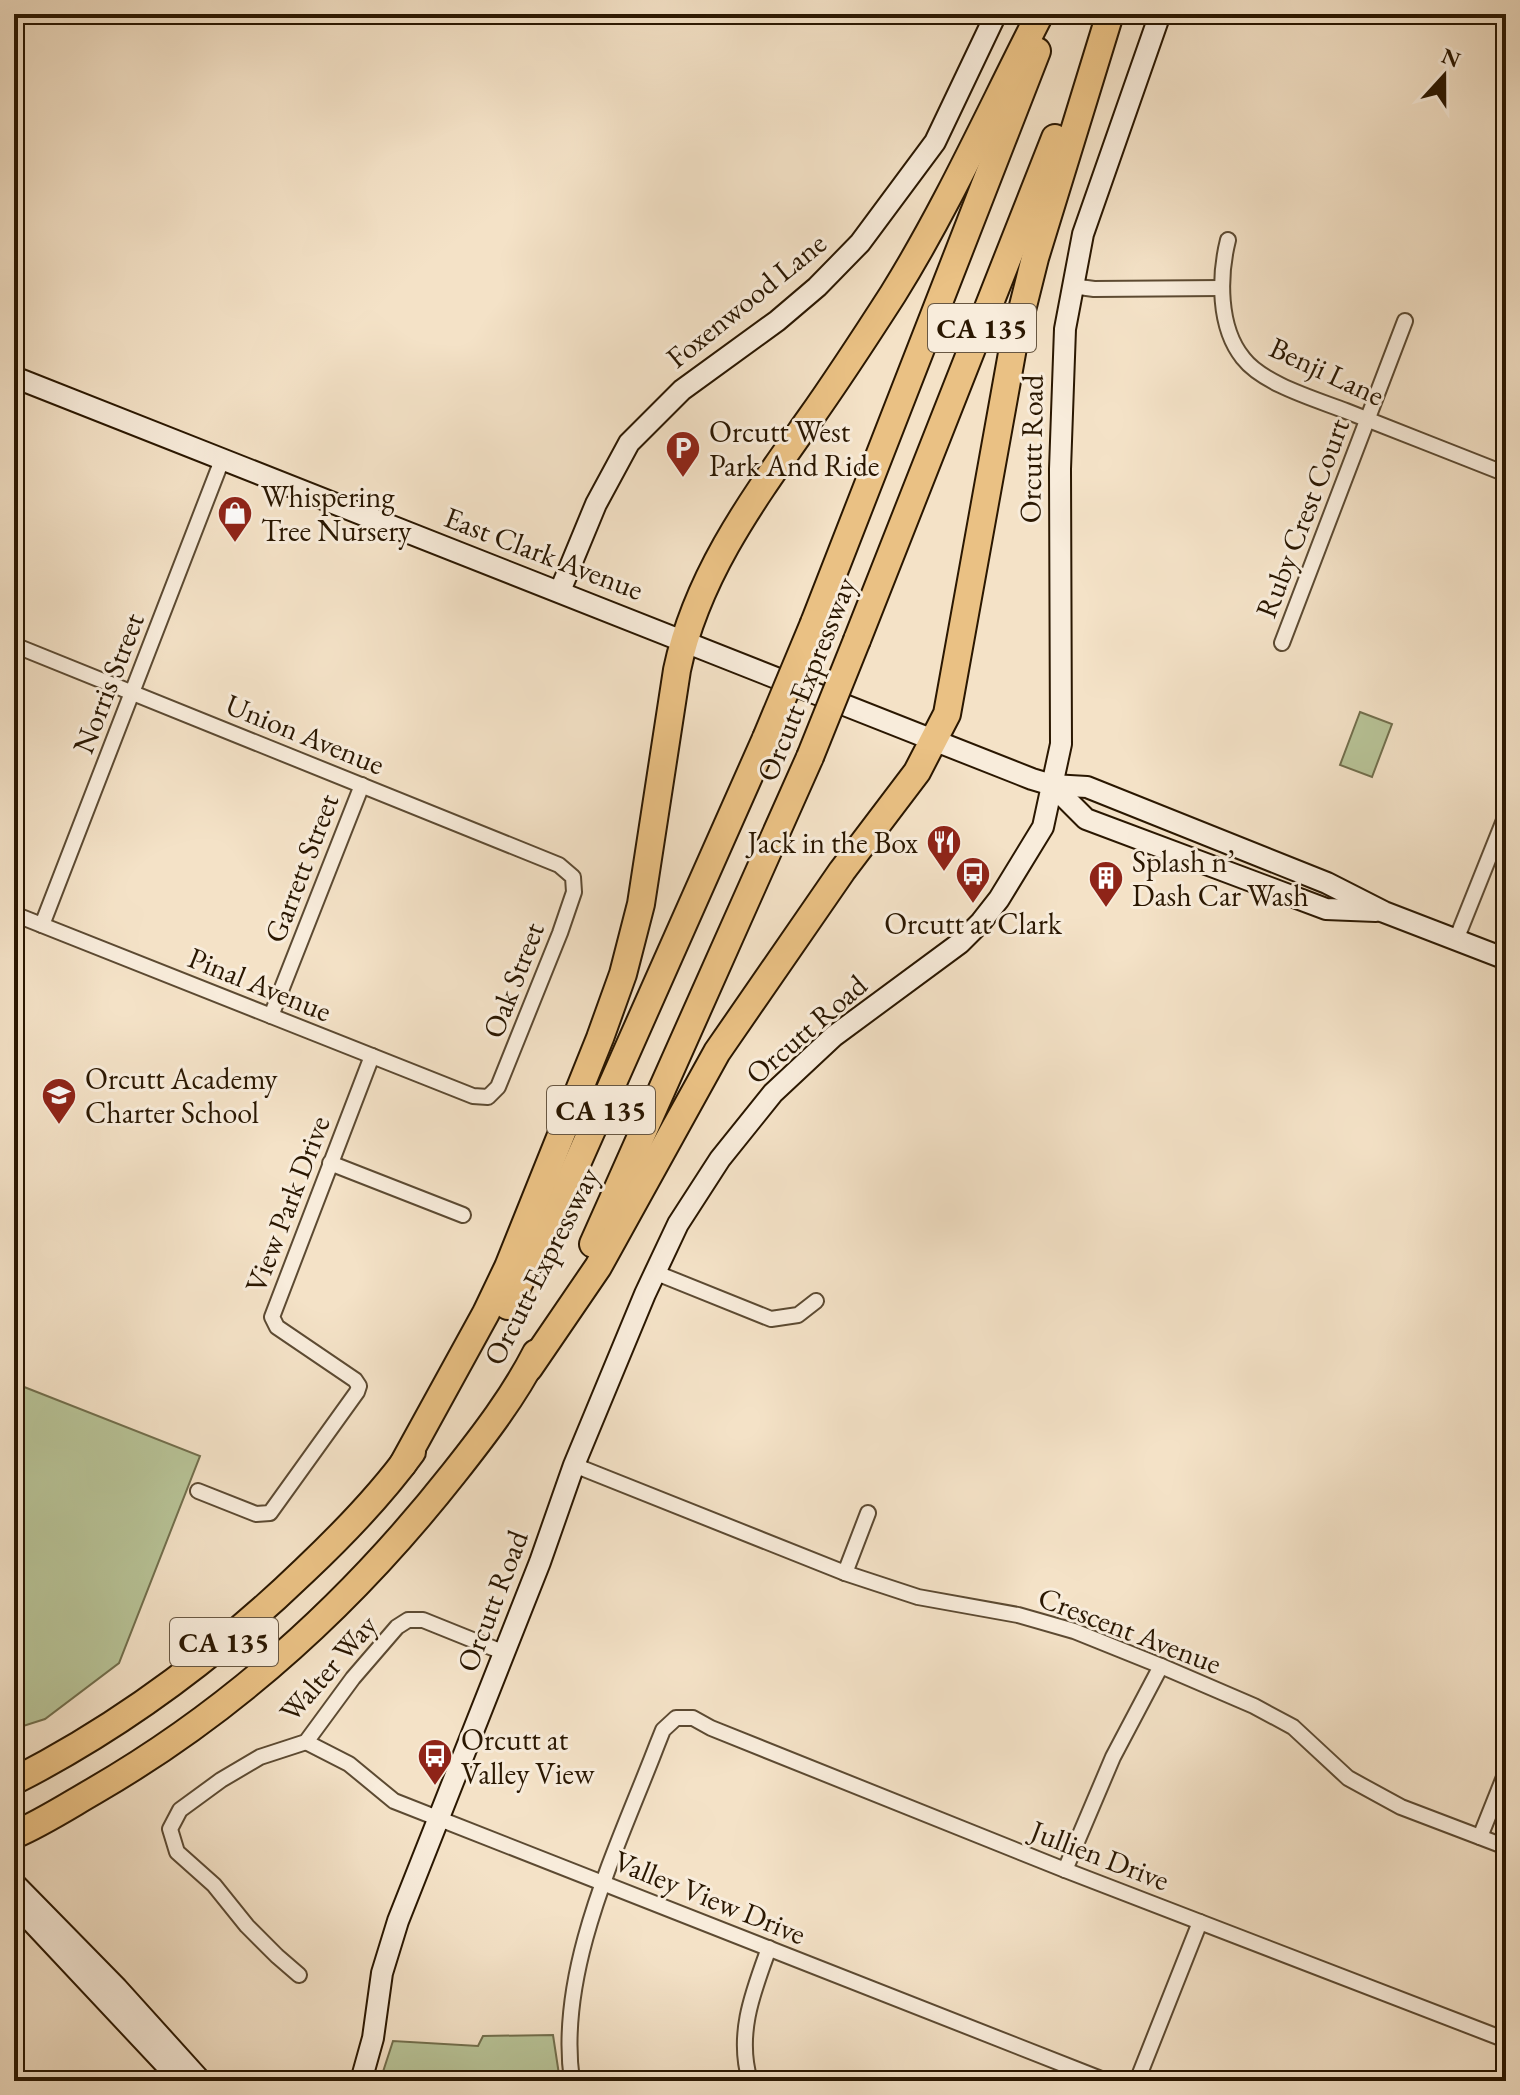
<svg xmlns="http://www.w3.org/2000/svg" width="1520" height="2095" font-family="'EB Garamond',serif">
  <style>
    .green { fill: #b8c498; stroke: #716e4c; stroke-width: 2 }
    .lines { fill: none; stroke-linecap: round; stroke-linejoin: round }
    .street-casing { stroke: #5c4a32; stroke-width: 18 }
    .secondary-casing { stroke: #2a1701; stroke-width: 24 }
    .highway-casing { stroke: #2a1701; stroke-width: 30 }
    .street { stroke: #f8ecdb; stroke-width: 14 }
    .secondary { stroke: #f8ecdb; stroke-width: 20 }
    .highway { stroke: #eac184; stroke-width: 26 }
    .highway-bridge-casing { stroke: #2a1701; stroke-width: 30; stroke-linecap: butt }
    .highway-bridge { stroke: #eac184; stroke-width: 26 }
    .labels { text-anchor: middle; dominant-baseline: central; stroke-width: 6; stroke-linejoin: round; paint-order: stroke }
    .shield { fill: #f8ecdb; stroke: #685742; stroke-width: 2 }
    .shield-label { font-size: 28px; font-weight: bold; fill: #2a1701 }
    .street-label { font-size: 30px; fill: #2a1701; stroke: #f8ecdb }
    .poi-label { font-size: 30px; fill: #2a1701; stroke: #f8ecdb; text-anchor: start }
  </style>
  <rect width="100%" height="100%" fill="#f4e2c7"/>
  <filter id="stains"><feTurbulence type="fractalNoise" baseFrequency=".0025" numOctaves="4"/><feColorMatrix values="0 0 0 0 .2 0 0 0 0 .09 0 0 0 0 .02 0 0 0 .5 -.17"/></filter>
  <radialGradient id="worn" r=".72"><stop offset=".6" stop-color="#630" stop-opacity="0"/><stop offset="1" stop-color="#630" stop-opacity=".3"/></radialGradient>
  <g class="green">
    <path d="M 1360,712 L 1392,724 L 1372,777 L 1340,765 Z"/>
    <path d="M 14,1383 L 200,1456 L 119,1663 L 45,1719 L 14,1729 Z"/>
    <path d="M 553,2035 L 560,2081 L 380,2081 L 393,2041 L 478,2046 L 483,2036 Z"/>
  </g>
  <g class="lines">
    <g class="street-casing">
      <g id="street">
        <path d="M 1228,240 C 1219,276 1218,327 1243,358 C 1263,384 1315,399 1346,411 C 1399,432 1453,453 1506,474"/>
        <path d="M 1072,286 L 1094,289 L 1221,288"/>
        <path d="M 1282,643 L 1405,321"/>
        <path d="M 14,645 L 559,865 L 573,877 L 574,892 L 560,933 L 498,1087 L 488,1097 L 473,1096 L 14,914"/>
        <path d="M 42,925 L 222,460"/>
        <path d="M 1456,940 L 1506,815"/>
        <path d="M 271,1016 L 362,785"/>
        <path d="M 330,1163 L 463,1215"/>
        <path d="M 654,1272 L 771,1319 L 798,1315 L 816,1301"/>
        <path d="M 574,1465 L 845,1573 L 918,1597 L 1018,1615 L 1074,1631 L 1161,1666 L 1254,1706 L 1293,1727 L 1348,1778 L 1401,1807 L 1506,1847"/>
        <path d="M 198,1491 L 256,1514 L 270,1513 L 357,1392 L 359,1386 L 355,1380 L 277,1327 L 272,1317 L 372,1056"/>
        <path d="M 845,1573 L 868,1513"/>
        <path d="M 306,1742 L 349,1764 L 394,1801 L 1106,2081"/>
        <path d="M 1480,1837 L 1506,1772"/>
        <path d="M 1065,1870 L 1113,1757 L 1161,1666"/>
        <path d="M 299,1975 L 277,1956 L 247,1926 L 214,1885 L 177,1852 L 170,1829 L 180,1810 L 221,1780 L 260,1757 L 306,1742 L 353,1678 L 397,1627 L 408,1620 L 423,1620 L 505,1653"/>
        <path d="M 572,2081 C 556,1970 618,1847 657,1745 L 663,1730 L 676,1718 L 693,1718 L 711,1728 L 1065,1870 L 1506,2040"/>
        <path d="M 750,2081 C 736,2034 753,1992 769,1948"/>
        <path d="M 1137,2081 L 1200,1922"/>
      </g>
    </g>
    <g class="secondary-casing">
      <g id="secondary">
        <path d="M 14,377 L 1032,779 L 1052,785 L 1087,787 L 1327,883 L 1384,912 L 1506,959"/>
        <path d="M 560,591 L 596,504 L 629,443 L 682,390 L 777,321 L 817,287 L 860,243 L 935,142 L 996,14"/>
        <path d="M 1052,785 L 1086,819 L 1326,909 L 1376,911"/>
        <path d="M 14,1883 L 117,1988 L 201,2081"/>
        <path d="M 14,1903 L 181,2081"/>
        <path d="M 361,2081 L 373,2038 L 382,1973 L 398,1921 L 540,1562 L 574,1465 L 645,1294 L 678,1224 L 720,1159 L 773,1093 L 834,1036 L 960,943 L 981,922 L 999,899 L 1043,827 L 1061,744 L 1060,469 L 1065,329 L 1083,234 L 1160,14"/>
      </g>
    </g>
    <g class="highway-casing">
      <g id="highway">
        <path d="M 814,623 L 1037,51"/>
        <path d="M 857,640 L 1055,138"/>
        <path d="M 593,1244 L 810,757"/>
        <path d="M 508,1306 L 564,1193 L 766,738"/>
        <path d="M 529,1368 L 598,1267 L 717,1052 L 842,871 L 917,772 L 947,714 L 1014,342 L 1035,258 L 1110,14"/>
        <path d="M 403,1464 L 486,1313 L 508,1267 L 600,1038 L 623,974 L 641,904 L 677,670 C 697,575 754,498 809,420 C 838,379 866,336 893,294 C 949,204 992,107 1040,14"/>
        <path d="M 14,1781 C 122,1726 218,1654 305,1570 C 343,1534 381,1495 412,1452"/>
        <path d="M 14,1835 C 42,1823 68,1806 94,1791 C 234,1710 354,1600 454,1473 C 484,1435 514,1396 536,1353"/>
      </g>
    </g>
    <use href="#street" class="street"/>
    <use href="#secondary" class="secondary"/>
    <use href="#highway" class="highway"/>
    <g class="highway-bridge-casing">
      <g id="highway-bridge">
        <path d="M 766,738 L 814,623"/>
        <path d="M 810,757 L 857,640"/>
      </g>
    </g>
    <use href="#highway-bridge" class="highway-bridge"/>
  </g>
  <defs>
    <g id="parking-pin" transform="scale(1.8)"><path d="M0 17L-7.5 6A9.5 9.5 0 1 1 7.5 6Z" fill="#8f2418" stroke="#f8ecdb"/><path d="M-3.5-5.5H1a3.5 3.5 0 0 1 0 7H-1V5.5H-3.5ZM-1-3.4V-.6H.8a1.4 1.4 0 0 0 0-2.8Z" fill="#fff"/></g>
    <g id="shop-pin" transform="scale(1.8)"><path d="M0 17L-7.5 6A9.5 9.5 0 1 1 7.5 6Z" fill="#8f2418" stroke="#f8ecdb"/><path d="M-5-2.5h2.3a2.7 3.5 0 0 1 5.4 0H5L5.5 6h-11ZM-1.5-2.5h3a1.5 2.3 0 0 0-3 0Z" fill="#fff"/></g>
    <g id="restaurant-pin" transform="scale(1.8)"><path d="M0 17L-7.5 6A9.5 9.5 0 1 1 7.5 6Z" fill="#8f2418" stroke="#f8ecdb"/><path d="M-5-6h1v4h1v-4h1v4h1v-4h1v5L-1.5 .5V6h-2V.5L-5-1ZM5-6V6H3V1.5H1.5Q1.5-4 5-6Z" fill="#fff"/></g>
    <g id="bus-pin" transform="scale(1.8)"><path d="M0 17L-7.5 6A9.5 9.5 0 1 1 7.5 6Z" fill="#8f2418" stroke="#f8ecdb"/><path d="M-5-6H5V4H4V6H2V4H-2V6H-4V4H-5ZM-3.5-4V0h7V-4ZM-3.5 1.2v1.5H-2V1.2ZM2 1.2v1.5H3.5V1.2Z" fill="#fff"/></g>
    <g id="building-pin" transform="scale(1.8)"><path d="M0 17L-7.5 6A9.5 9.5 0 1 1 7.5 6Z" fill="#8f2418" stroke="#f8ecdb"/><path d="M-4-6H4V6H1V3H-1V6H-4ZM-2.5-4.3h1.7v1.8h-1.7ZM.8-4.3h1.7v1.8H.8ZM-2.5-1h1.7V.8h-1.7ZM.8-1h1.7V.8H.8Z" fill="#fff"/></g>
    <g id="school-pin" transform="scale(1.8)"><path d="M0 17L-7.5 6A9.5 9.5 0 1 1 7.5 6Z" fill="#8f2418" stroke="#f8ecdb"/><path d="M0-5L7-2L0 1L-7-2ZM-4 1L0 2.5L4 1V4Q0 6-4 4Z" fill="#fff"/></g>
  </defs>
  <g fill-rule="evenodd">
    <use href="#parking-pin" x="683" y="448"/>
    <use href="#shop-pin" x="235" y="513"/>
    <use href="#restaurant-pin" x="944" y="842"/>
    <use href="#bus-pin" x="973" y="874"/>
    <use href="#building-pin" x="1106" y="878"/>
    <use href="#school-pin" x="59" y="1095"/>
    <use href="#bus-pin" x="435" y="1756"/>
  </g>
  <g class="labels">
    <g class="shield">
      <rect x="928" y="304" width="108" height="48" rx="6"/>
      <rect x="547" y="1086" width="108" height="48" rx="6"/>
      <rect x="170" y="1618" width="108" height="48" rx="6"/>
    </g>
    <g class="shield-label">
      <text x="982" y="328">CA 135</text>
      <text x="601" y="1110">CA 135</text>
      <text x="224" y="1642">CA 135</text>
    </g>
    <g class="street-label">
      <text transform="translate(746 300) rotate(-39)">Foxenwood Lane</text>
      <text transform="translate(1327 371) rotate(25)">Benji Lane</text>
      <text transform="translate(1031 449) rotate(-89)">Orcutt Road</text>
      <text transform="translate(1302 518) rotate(-69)">Ruby Crest Court</text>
      <text transform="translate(544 553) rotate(21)">East Clark Avenue</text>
      <text transform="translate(806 679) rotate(-68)">Orcutt Expressway</text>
      <text transform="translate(108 683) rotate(-69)">Norris Street</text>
      <text transform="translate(305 734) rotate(22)">Union Avenue</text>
      <text transform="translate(301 868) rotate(-69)">Garrett Street</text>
      <text transform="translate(513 980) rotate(-69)">Oak Street</text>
      <text transform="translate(260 984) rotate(22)">Pinal Avenue</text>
      <text transform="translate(806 1029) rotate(-41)">Orcutt Road</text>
      <text transform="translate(287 1204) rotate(-69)">View Park Drive</text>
      <text transform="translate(541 1266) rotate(-63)">Orcutt Expressway</text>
      <text transform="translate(492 1601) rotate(-69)">Orcutt Road</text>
      <text transform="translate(1130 1630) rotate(21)">Crescent Avenue</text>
      <text transform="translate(328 1668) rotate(-49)">Walter Way</text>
      <text transform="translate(1100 1855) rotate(21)">Jullien Drive</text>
      <text transform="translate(710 1897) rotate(22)">Valley View Drive</text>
    </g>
    <g class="poi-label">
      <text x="709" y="431">Orcutt West<tspan x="709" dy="34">Park And Ride</tspan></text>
      <text x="261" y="496">Whispering<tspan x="261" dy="34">Tree Nursery</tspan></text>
      <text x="918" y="842" text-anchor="end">Jack in the Box</text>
      <text x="1132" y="861">Splash n’<tspan x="1132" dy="34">Dash Car Wash</tspan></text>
      <text x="973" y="923" text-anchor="middle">Orcutt at Clark</text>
      <text x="85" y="1078">Orcutt Academy<tspan x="85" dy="34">Charter School</tspan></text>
      <text x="461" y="1739">Orcutt at<tspan x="461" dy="34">Valley View</tspan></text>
    </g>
  </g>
  <rect width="1520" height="2095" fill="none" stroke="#f4e2c7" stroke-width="48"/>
  <rect x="16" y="16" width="1488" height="2063" fill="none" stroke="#2a1701" stroke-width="4"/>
  <rect x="24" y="24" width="1472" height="2047" fill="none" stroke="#2a1701" stroke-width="2"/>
  <g transform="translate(1444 76) rotate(21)" stroke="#f8ecdb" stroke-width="6" paint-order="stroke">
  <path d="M0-6L14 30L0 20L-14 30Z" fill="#2a1701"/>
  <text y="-12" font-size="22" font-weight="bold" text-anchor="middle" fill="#2a1701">N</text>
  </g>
  <rect width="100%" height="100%" filter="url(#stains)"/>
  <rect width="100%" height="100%" fill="url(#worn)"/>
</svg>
